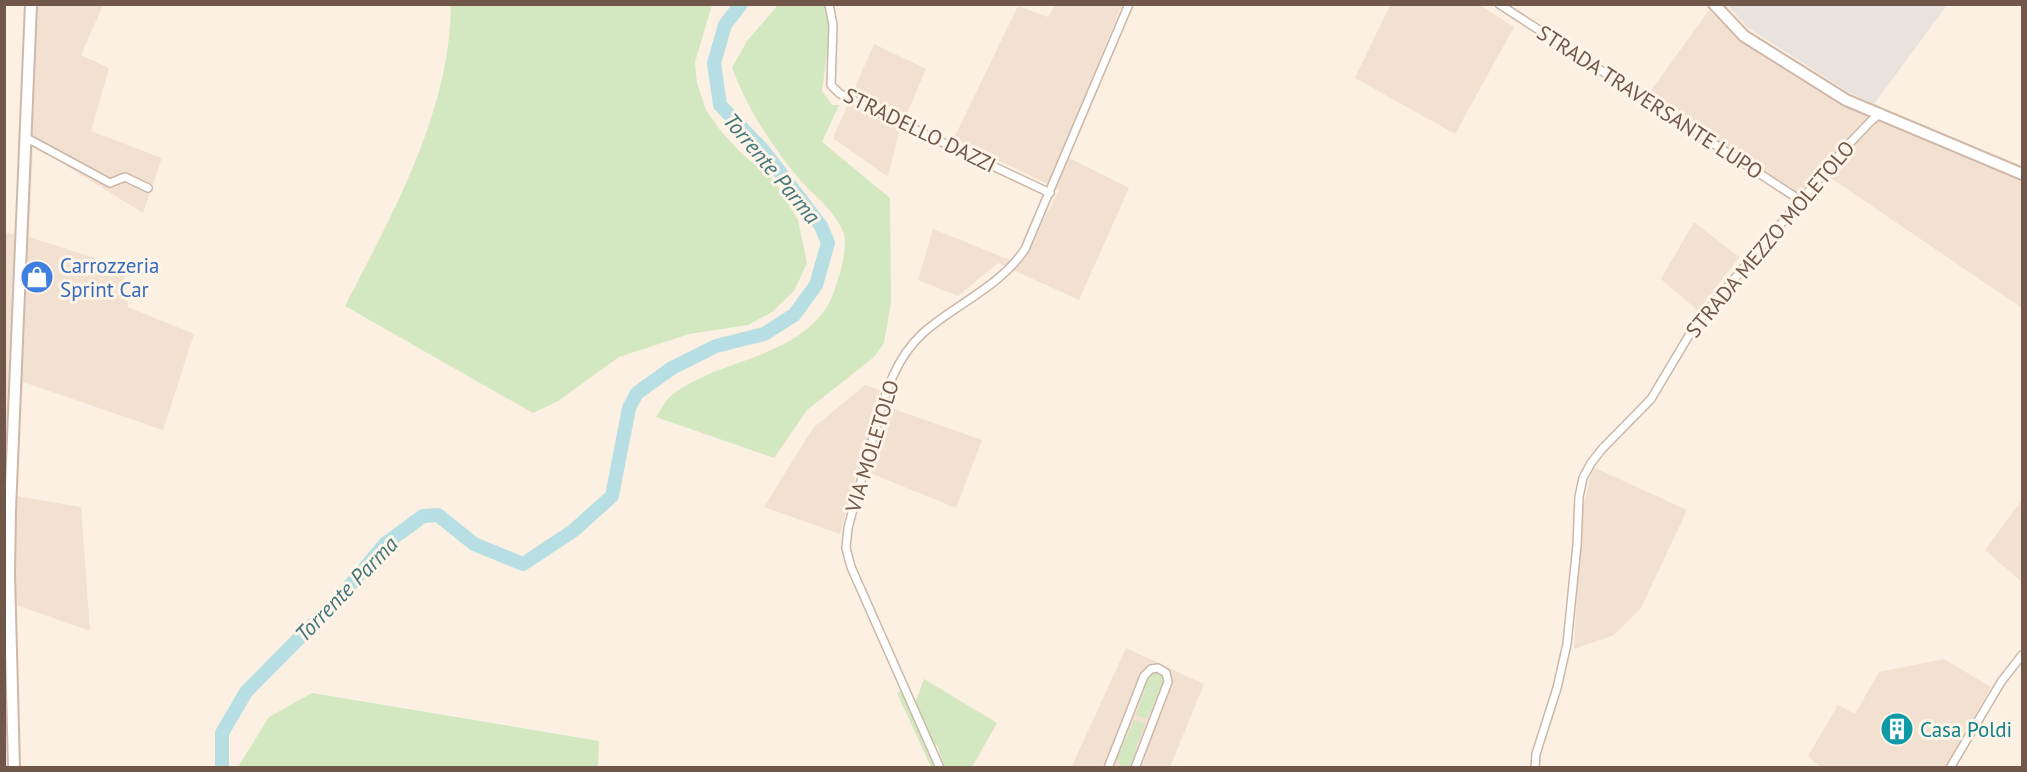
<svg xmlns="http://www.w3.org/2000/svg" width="2027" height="772" font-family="'PT Sans',sans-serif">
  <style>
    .residential { fill: #f2e1d1 }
    .industrial { fill: #eae2dd }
    .green { fill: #d3e7c1 }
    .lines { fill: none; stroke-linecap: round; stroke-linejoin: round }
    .river { stroke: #b7dfe3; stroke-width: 14 }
    .street-casing { stroke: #cbb7a9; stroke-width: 10 }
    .secondary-casing { stroke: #d0b8a9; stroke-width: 14 }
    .street { stroke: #fff; stroke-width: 7 }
    .secondary { stroke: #fff; stroke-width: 10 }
    .labels { text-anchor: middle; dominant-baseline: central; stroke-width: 6; stroke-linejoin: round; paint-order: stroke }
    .street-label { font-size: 21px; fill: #71564a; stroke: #fef4e7 }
    .shop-label { font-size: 21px; fill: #366cbe; stroke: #fef4e7; text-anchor: start }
    .culture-label { font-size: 21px; fill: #0d838f; stroke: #fef4e7; text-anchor: start }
    .water-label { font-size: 22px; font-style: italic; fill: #42767d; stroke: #fef4e7 }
  </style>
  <rect width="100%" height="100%" fill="#fbf0e2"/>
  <g class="residential">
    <path d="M 25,5 L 103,5 L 81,55 L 109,68 L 91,131 L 162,158 L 143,213 L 33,145 L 29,237 L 123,267 L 128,307 L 194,334 L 163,430 L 23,382 L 16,496 L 81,507 L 90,631 L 5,601 L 4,233 L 15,234 Z"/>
    <path d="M 1055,5 L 1122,5 L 1061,154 L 1129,188 L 1079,300 L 998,263 L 958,296 L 918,280 L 933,229 L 1015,262 L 1026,253 L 1059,190 L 954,138 L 1018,6 L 1048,17 Z"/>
    <path d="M 1390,5 L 1480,5 L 1514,27 L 1455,134 L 1355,78 Z"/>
    <path d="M 1709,10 L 1741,41 L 1843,104 L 1870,118 L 2022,182 L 2022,308 L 1819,170 L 1796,197 L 1645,99 Z"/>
    <path d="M 874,44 L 926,69 L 899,132 L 888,177 L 833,138 Z"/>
    <path d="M 1694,222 L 1739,257 L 1698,311 L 1661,279 Z"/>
    <path d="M 865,385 L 880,390 L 877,403 L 982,440 L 956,508 L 858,468 L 840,534 L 764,507 L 813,428 Z"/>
    <path d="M 1593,467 L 1687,510 L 1641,608 L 1614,635 L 1574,649 L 1581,514 Z"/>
    <path d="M 2022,500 L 2022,582 L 1985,550 Z"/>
    <path d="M 1126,648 L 1204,684 L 1170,767 L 1071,768 Z"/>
    <path d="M 1944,659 L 1991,687 L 1946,767 L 1820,767 L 1808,756 L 1838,705 L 1855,714 L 1879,672 Z"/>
  </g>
  <path class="industrial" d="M 1728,5 L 1947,5 L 1874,104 L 1848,92 L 1747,27 Z"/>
  <g class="green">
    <path d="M 451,5 L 712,5 L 695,62 L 697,83 L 706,110 L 720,130 L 742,154 L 774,180 L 798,220 L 807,263 L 794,291 L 772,312 L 748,325 L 689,334 L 619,357 L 558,401 L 533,413 L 345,306 C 393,213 450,112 451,5 Z"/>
    <path d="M 778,5 L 826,5 L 830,31 L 822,91 L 832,105 L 839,105 L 822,142 L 890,198 L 891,303 L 884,343 L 874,357 L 807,410 L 774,458 L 656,417 C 661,410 666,400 672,395 C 718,359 791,360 826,308 C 832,300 835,288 838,279 C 842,270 847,242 844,234 C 836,212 816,197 801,181 C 771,146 749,111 732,68 L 747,41 Z"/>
    <path d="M 1152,672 C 1158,670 1164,673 1164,680 L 1147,719 L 1136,715 L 1146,689 L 1144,688 Z"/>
    <path d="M 924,679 L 997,723 L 972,767 L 945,767 L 937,745 L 933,743 L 914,701 L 916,701 Z"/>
    <path d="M 903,689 L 937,767 L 931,767 L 897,693 Z"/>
    <path d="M 312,693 L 599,741 L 598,767 L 238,767 L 269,717 Z"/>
    <path d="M 1134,720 L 1145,724 L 1135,750 L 1137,751 C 1133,760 1131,770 1120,765 L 1117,758 Z"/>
  </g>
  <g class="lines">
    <path class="river" d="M 222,768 L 222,733 L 246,692 L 342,595 L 385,544 L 423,516 L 438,515 L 474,544 L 523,564 L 573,531 L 612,496 L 629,408 L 637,393 L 672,368 L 716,346 L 764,334 L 794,315 L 816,285 L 828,243 L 821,226 L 763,150 L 720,105 L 714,63 L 725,25 L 741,4"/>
    <g class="street-casing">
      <g id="street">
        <path d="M 829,4 L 833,25 L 831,85 L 840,94 L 1050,193"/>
        <path d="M 1499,4 L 1800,200"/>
        <path d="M 25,137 L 110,183 L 125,177 L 148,188"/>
        <path d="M 940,768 L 851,567 L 846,548 L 848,528 C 855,501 863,475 870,448 C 882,407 890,363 923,333 C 956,304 1001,286 1025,249 L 1129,4"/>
        <path d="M 1108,768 L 1144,676 L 1151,669 L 1158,668 L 1166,673 L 1168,682 L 1135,768"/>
        <path d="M 1535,768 L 1536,754 L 1557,688 L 1567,644 L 1577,545 L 1579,497 L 1583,478 L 1591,463 L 1602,449 L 1651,399 L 1691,332 L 1707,311 L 1847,146 L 1871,121 L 1881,113"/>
        <path d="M 1950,768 L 2001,682 L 2022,655"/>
      </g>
    </g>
    <g class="secondary-casing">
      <g id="secondary">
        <path d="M 1714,4 L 1744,36 L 1846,100 L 2022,174"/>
        <path d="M 14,768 L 9,574 L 10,510 L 31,4"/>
      </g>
    </g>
    <use href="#street" class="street"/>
    <use href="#secondary" class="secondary"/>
  </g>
  <defs>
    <g id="shop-disc" transform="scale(1.725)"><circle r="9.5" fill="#3f7fe0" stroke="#fef4e7"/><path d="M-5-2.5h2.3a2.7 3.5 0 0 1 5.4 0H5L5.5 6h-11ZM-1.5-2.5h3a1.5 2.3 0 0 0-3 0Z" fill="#fff"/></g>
    <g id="building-disc" transform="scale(1.725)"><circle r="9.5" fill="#0f9aa8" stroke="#fef4e7"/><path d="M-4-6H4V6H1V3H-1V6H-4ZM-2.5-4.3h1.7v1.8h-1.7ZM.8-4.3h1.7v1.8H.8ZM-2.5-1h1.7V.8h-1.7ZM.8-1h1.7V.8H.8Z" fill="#fff"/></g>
  </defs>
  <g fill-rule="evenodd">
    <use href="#shop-disc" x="37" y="277"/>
    <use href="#building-disc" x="1897" y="729"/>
  </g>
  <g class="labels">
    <g class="street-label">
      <text transform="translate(1650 102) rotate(33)">STRADA TRAVERSANTE LUPO</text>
      <text transform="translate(920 130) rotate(26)">STRADELLO DAZZI</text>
      <text transform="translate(1770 239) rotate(-50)">STRADA MEZZO MOLETOLO</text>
      <text transform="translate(872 446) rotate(-73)">VIA MOLETOLO</text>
    </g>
    <g class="shop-label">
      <text x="60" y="265">Carrozzeria<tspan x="60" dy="24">Sprint Car</tspan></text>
    </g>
    <g class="culture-label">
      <text x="1920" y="729">Casa Poldi</text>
    </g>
    <g class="water-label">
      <text transform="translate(772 168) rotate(50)">Torrente Parma</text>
      <text transform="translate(346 589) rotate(-46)">Torrente Parma</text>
    </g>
  </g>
  <rect width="2027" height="772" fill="none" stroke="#71564a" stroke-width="12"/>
</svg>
